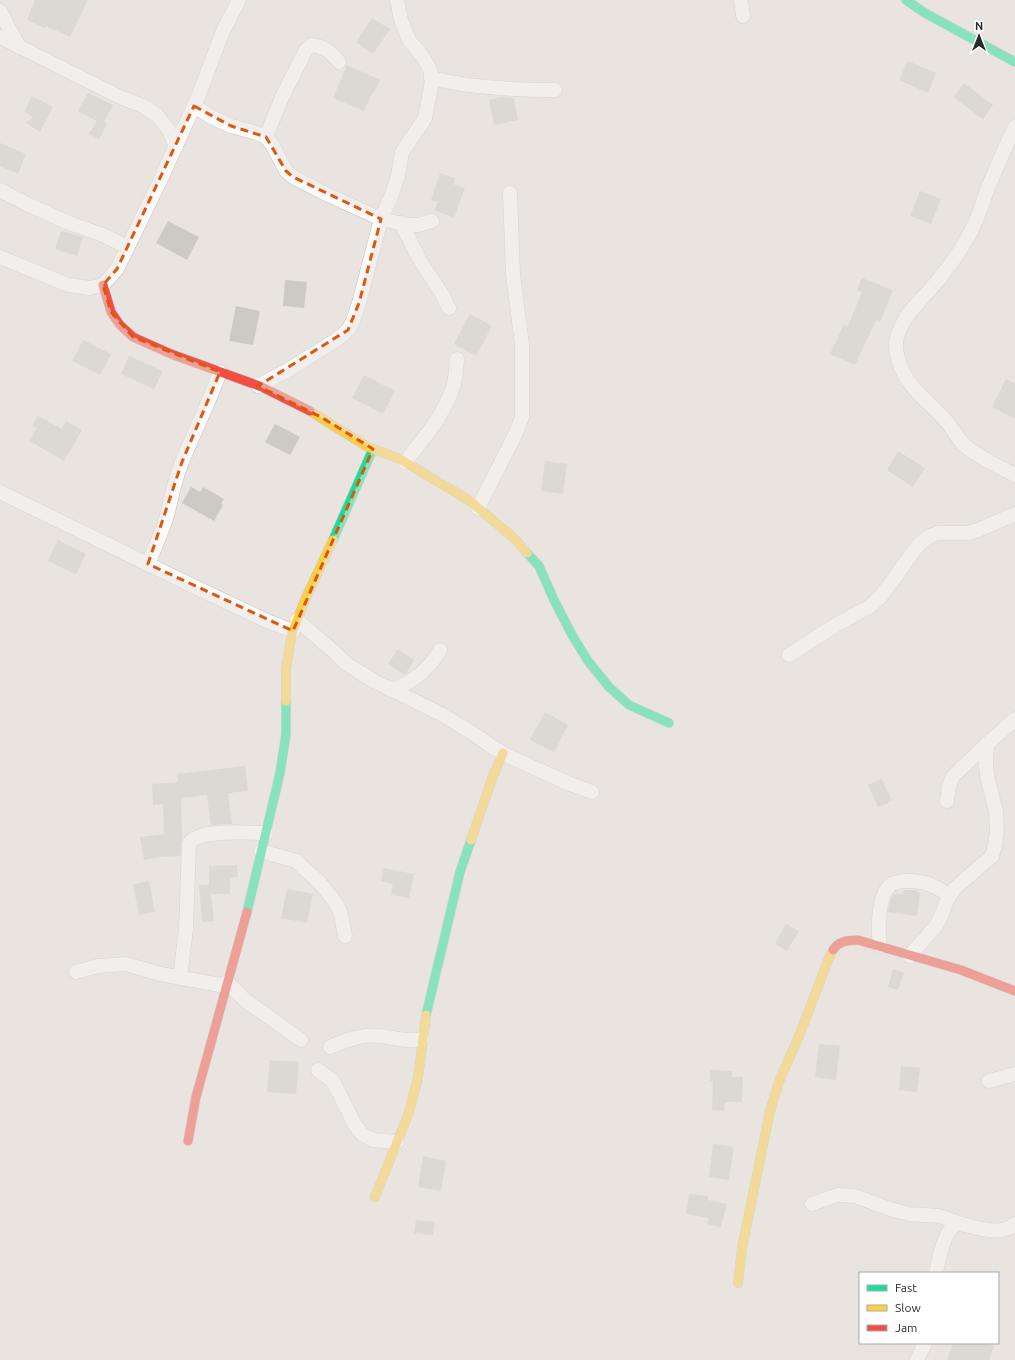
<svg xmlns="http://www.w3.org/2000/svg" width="1015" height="1360" font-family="Ubuntu,sans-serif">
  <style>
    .building { fill: #cdcac6 }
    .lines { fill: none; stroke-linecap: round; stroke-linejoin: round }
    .street-casing { stroke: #c2c0c1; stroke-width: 15 }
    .fast-casing { stroke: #c2c0c1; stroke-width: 10 }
    .slow-casing { stroke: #c2c0c1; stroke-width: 10 }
    .jam-casing { stroke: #c2c0c1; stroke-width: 10 }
    .street { stroke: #fcfbfa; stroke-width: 14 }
    .fast { stroke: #16e098; stroke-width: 9 }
    .slow { stroke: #ffcf43; stroke-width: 9 }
    .jam { stroke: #f24e42; stroke-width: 9 }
    .marked { fill: none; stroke: #de570e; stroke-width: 3; stroke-dasharray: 8 5; stroke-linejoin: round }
  </style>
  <rect width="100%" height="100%" fill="#e9e4df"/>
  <g class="building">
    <path d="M 35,0 L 88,0 L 70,37 L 46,26 L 45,28 L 27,20 Z"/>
    <path d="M 372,18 L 390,29 L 373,54 L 356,42 Z"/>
    <path d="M 908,61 L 936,73 L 928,93 L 899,80 Z"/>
    <path d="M 347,65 L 380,80 L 374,93 L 373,92 L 364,111 L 333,98 Z"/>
    <path d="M 964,83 L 993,105 L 983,119 L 953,97 Z"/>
    <path d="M 88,93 L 113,105 L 104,122 L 107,124 L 99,139 L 89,134 L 97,121 L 78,111 Z"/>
    <path d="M 32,96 L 53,107 L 40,132 L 26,123 L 33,117 L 24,112 Z"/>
    <path d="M 502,97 L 514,98 L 518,120 L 494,125 L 489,100 Z"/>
    <path d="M 0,143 L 26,154 L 18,174 L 0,166 Z"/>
    <path d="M 440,173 L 455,178 L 453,184 L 465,188 L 454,218 L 434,210 L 438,202 L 431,200 Z"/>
    <path d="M 920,191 L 941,199 L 931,224 L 910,216 Z"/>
    <path d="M 168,221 L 199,237 L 187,260 L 156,243 Z"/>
    <path d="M 61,231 L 83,237 L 77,256 L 55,249 Z"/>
    <path d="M 862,278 L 893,290 L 880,322 L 876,320 L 855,365 L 830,354 L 844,324 L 848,326 L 862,292 L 857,290 Z"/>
    <path d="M 285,280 L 307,282 L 304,308 L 283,306 Z"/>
    <path d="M 236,306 L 260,311 L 253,345 L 229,341 Z"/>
    <path d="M 470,314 L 492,326 L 476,356 L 454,344 Z"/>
    <path d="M 83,340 L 111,354 L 100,375 L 72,361 Z"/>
    <path d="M 129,356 L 163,371 L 154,389 L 121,374 Z"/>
    <path d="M 364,375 L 395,391 L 383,414 L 352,398 Z"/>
    <path d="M 1006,379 L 1015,384 L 1015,419 L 992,407 Z"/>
    <path d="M 38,416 L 62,429 L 66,421 L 82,430 L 64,461 L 30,441 L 37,428 L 32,426 Z"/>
    <path d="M 275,424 L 300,437 L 290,455 L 265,442 Z"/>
    <path d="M 898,451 L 925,468 L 913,487 L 887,470 Z"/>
    <path d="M 545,461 L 567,464 L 563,494 L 541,491 Z"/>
    <path d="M 191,487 L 200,492 L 203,487 L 224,499 L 221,504 L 223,505 L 214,521 L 182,503 Z"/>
    <path d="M 58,540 L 86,554 L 76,574 L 48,561 Z"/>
    <path d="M 398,649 L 414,660 L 405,675 L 388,664 Z"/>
    <path d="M 545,712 L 568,725 L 554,752 L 530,740 Z"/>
    <path d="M 245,766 L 248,791 L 228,793 L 232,824 L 211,825 L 207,795 L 181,798 L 182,839 L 181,844 L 180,856 L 160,857 L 144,860 L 140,837 L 164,834 L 163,804 L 153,805 L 152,784 L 178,782 L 177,774 Z"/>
    <path d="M 882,779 L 892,801 L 878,807 L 868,785 Z"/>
    <path d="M 237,865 L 238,877 L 230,878 L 230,894 L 211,894 L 214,921 L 202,922 L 199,885 L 209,885 L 209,866 Z"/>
    <path d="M 384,868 L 414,874 L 409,898 L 391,895 L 393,884 L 381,881 Z"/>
    <path d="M 149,881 L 155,912 L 139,915 L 133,884 Z"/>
    <path d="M 287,889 L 313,894 L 307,923 L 281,918 Z"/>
    <path d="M 904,890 L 917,890 L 917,892 L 920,893 L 917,916 L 888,912 L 891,899 L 894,894 L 903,894 Z"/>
    <path d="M 786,924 L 799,931 L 787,951 L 775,944 Z"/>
    <path d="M 893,969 L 904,973 L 898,990 L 888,987 Z"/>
    <path d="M 819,1044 L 840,1046 L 836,1080 L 815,1077 Z"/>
    <path d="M 270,1060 L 299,1062 L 296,1094 L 267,1092 Z"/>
    <path d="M 901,1066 L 920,1068 L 917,1092 L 899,1090 Z"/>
    <path d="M 710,1070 L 732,1071 L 732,1077 L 743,1077 L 742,1102 L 725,1102 L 724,1111 L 712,1110 L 713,1081 L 710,1081 Z"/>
    <path d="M 713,1144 L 734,1147 L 729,1180 L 709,1177 Z"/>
    <path d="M 423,1156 L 446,1161 L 441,1191 L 418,1187 Z"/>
    <path d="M 689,1194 L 708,1196 L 708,1200 L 727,1204 L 721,1227 L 707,1224 L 709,1218 L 686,1214 Z"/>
    <path d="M 416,1220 L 435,1222 L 433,1235 L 414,1233 Z"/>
    <path d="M 953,1343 L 985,1343 L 994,1346 L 989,1360 L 947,1360 Z"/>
  </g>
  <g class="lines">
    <g class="street-casing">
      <g id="street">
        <path d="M 741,0 L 743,16"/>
        <path d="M 0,11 L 19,47"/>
        <path d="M 0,37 L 120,97 L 143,106 L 157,115 L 168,129 L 176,146"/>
        <path d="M 431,78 C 471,88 514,90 555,90"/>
        <path d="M 194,106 L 213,118 L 231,126 L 257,133 L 266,137 L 273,146 L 286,171 L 293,177 L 326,194 L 381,219 L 408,225 L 418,225 L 432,221"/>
        <path d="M 1015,127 C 1005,147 996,169 987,190 C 982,206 977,221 969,235 C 957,257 941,278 924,296 C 915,306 907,314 901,327 C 894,339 895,350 899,362 C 908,390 929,401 947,422 C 953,429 957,438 963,444 C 975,456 1000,467 1015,475"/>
        <path d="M 266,137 L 282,97 L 306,50 L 312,45 C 325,47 331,52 339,62"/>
        <path d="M 0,190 L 29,205 L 69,223 L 103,235 L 127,247"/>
        <path d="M 401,223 L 421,262 L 442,294 L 449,308"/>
        <path d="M 0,257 L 68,285 L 90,288 L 103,285 L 117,269 L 159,183 L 198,97 L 223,31 L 239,0"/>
        <path d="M 258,386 L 288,370 L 336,340 L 348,330 L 353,321 L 359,303 L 381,219 L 391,197 L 398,176 L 402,152 L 425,118 L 432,81 L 430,69 L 423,57 L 409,40 L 401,20 L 397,0"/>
        <path d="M 405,462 C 423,440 442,417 452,390 C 456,381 456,369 457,359"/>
        <path d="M 0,492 L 193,586 L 267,621 L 293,631"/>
        <path d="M 478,508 L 516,433 L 522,417 L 522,345 L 513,274 L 510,193"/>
        <path d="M 148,564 C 155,547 163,530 168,512 C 172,495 175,478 182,462 C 194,432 209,403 220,372"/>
        <path d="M 297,620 L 331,649 L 348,665 L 374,681 L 441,714 L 474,734 L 494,748 L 510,757 L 570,784 L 592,792"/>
        <path d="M 789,655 L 839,623 L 869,607 L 881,596 L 919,544 L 930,536 L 938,533 L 968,533 L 978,530 L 1015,514"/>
        <path d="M 392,690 C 413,682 429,670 440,650"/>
        <path d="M 947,801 L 949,786 L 953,776 L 987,744 L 1015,719"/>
        <path d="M 261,851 L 296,861 L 321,884 L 336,903 L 341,914 L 345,936"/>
        <path d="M 880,946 C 878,932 877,893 892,884 C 897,881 904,881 910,881 C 926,881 937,887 950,896"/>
        <path d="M 909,956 L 936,926 L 942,914 L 947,900 L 954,889 L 992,856 L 995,845 L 997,831 L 996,811 L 988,780 L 986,766 L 987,744"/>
        <path d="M 76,972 L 98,966 L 126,964 L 160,974 L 226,986"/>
        <path d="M 180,978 L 186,929 L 189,844 C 198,828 248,833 266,833"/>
        <path d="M 227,982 L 245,1000 L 301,1040"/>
        <path d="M 330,1047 C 346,1040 362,1034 379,1036 C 394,1037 407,1043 422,1039"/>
        <path d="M 318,1070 L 333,1081 L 355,1125 L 362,1134 L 373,1140 L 397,1142"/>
        <path d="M 989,1081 L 1015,1074"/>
        <path d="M 812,1204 L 837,1195 L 855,1196 L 890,1209 L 909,1214 L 940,1216 L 962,1224"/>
        <path d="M 936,1273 C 938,1262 944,1232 954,1226 C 955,1225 958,1224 960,1224 C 978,1227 999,1237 1015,1224"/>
        <path d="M 917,1360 L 925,1343"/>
      </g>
    </g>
    <g class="fast-casing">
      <g id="fast">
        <path d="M 906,0 L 925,13 L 1015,62"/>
        <path d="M 333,540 L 373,449"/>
        <path d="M 527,553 L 539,566 L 554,600 L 572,635 L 588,661 L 609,687 L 629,705 L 669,723"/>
        <path d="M 247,912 L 280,773 L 286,734 L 286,701"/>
        <path d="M 426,1015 L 460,872 L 471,840"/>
      </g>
    </g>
    <g class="slow-casing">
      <g id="slow">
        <path d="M 310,411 L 368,447 L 400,459 L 470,501 L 515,539 L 527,553"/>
        <path d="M 286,701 L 286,669 L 292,633 L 305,600 L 333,540"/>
        <path d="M 471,840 L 493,776 L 503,753"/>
        <path d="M 375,1197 L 409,1112 L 418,1078 L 426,1015"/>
        <path d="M 738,1283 L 742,1248 L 770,1111 L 780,1079 L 799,1036 L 829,958 L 833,950"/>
      </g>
    </g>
    <g class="jam-casing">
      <g id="jam">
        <path d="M 103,285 L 111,312 L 120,325 L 133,337 L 171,354 L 262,387 L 310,411"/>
        <path d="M 833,950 C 839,940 848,941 858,940 L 961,970 L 1015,991"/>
        <path d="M 188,1141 L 196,1097 L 247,912"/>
      </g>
    </g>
    <use href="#street" class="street"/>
    <use href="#fast" class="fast"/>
    <use href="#slow" class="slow"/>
    <use href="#jam" class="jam"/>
  </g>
  <path d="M0 0H1015V1360H0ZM 194,106 L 231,126 L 266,137 L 286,171 L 293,177 L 381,219 L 359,303 L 348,330 L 258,386 L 321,417 L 373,449 L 293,631 L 148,564 L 182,462 L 220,372 L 133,337 L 111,312 L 103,285 L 117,269 Z" fill="#e9e4df" fill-opacity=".55" fill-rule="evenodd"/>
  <path class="marked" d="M 194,106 L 231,126 L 266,137 L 286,171 L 293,177 L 381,219 L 359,303 L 348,330 L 258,386 L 321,417 L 373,449 L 293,631 L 148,564 L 182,462 L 220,372 L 133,337 L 111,312 L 103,285 L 117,269 Z"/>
  <rect x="859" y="1272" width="140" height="72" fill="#ffffff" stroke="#aaaaaa"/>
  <rect x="867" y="1285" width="20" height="6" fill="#16e098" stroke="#aaaaaa"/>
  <text x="895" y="1292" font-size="12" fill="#2a2a2a">Fast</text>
  <rect x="867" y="1305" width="20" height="6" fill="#ffcf43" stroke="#aaaaaa"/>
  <text x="895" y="1312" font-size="12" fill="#2a2a2a">Slow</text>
  <rect x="867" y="1325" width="20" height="6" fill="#f24e42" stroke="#aaaaaa"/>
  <text x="895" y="1332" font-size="12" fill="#2a2a2a">Jam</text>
  <g transform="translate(979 36)" stroke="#ffffff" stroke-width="3" paint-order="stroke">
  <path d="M0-3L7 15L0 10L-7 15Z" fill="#2a2a2a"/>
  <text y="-6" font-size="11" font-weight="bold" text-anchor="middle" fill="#2a2a2a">N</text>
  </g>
</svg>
